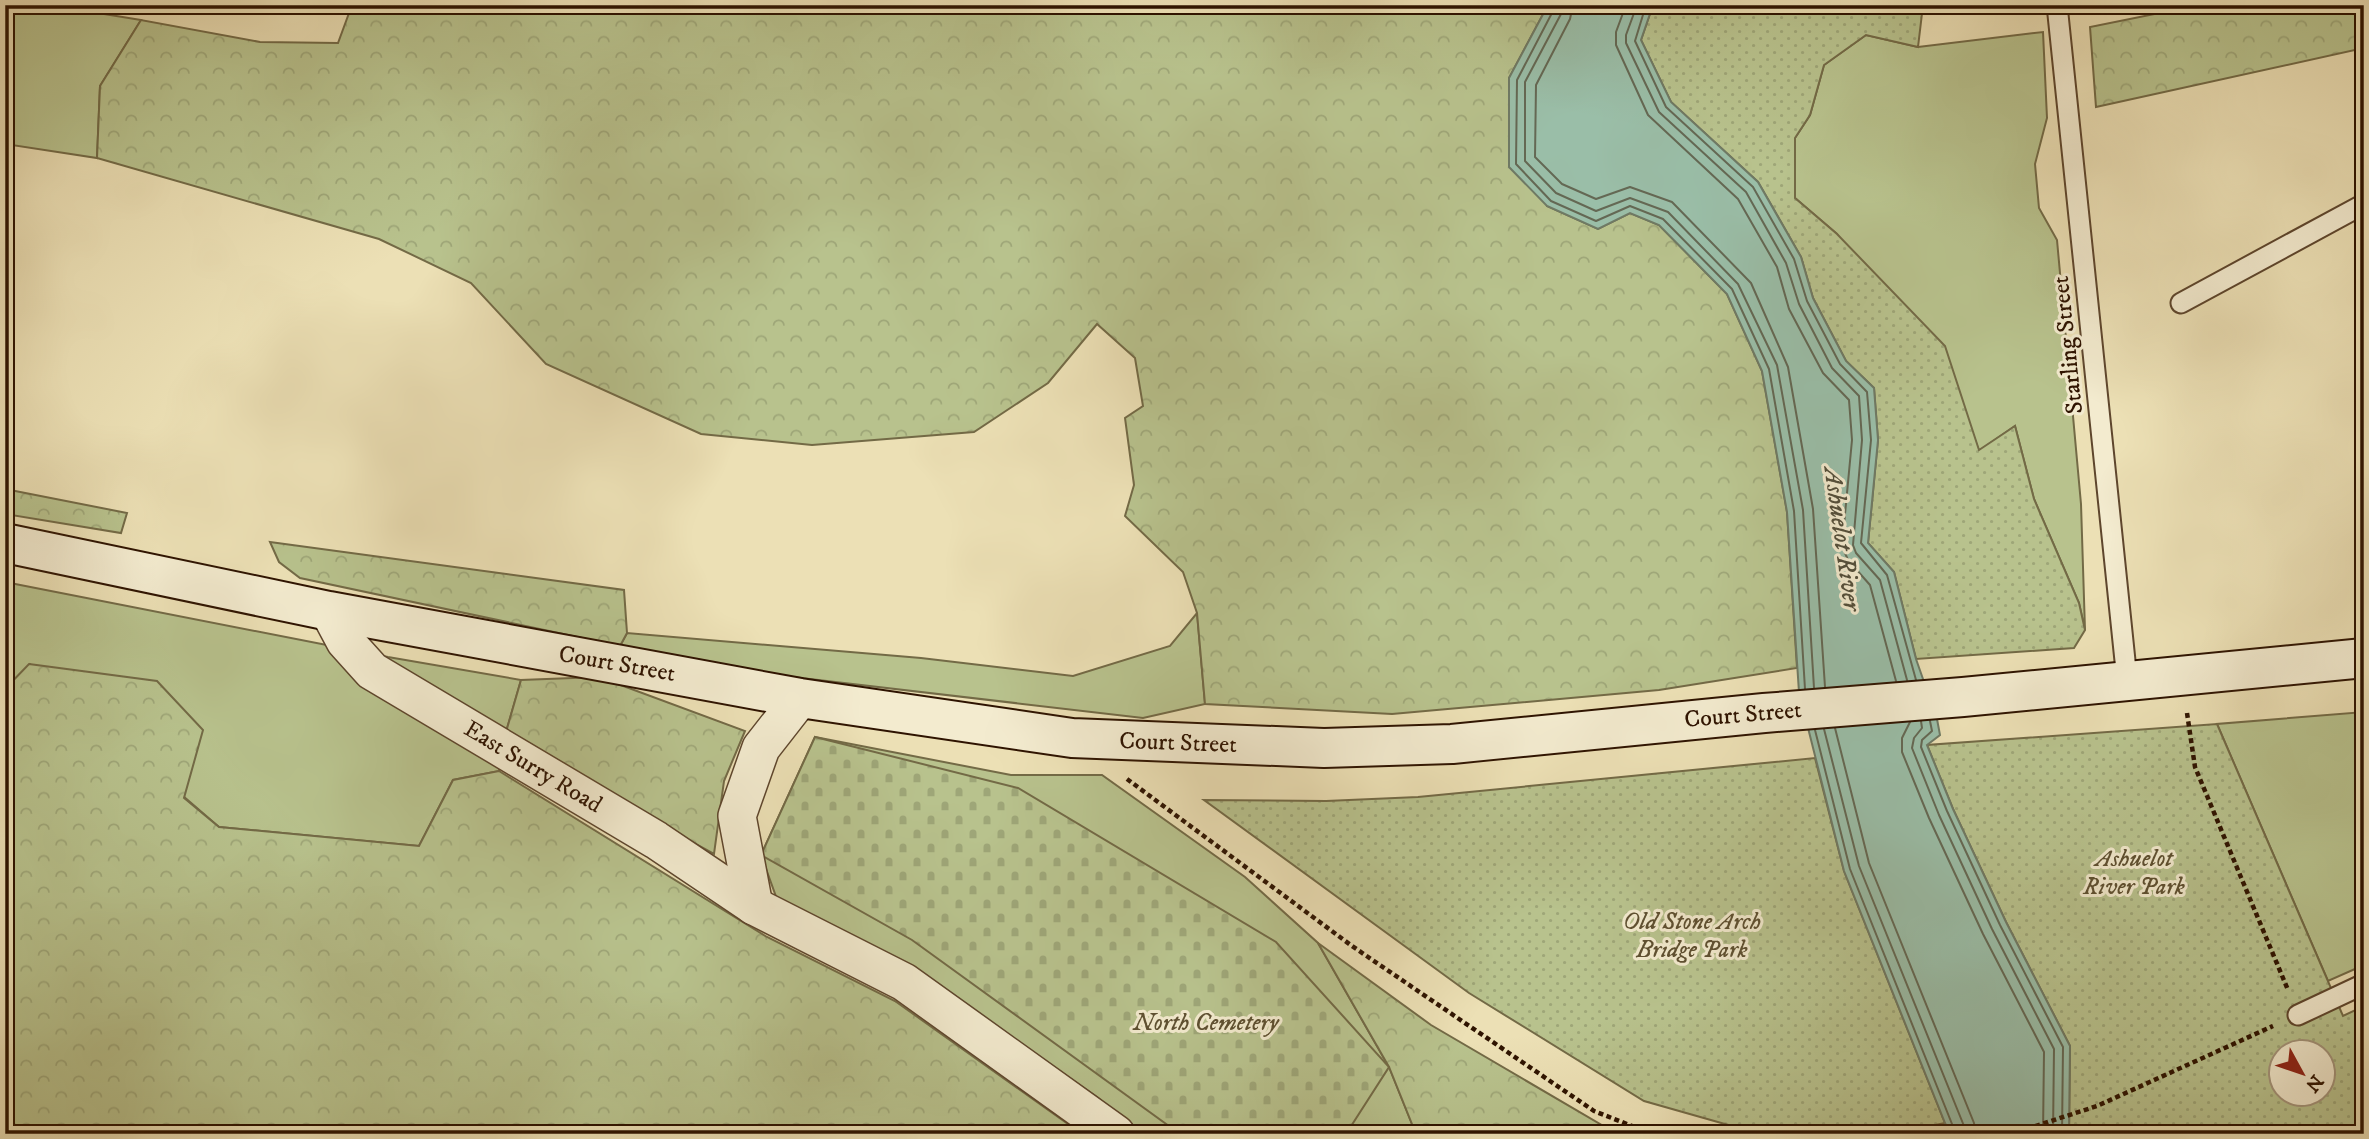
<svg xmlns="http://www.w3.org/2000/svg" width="2369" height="1139" font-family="'IM FELL DW Pica',serif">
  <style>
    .grass { fill: #b8c28d; stroke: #736a46; stroke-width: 2 }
    .forest { fill: url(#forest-crowns); stroke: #736a46; stroke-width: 2 }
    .cemetery { fill: url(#cemetery-stones); stroke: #736a46; stroke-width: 2 }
    .park { fill: url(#park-dots); stroke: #736a46; stroke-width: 2; fill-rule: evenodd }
    .water { fill: #9abea8; stroke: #6f7a65; stroke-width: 2 }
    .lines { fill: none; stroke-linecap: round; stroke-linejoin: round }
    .shore { stroke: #646854; stroke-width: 2 }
    .lane-casing { stroke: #5e462d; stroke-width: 23 }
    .street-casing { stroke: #5e462d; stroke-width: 40 }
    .secondary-casing { stroke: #2e1300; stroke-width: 42 }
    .path { stroke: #2e1300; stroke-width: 4.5; stroke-dasharray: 5 3.5; stroke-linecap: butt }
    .lane { stroke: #f3ebcf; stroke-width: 19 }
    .street { stroke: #f3ebcf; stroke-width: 37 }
    .secondary { stroke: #f3ebcf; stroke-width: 38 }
    .labels { text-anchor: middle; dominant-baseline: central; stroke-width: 6; stroke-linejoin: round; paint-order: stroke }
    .street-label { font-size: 24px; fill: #2e1300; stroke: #f3ebcf }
    .park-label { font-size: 24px; font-style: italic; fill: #5e5031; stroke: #f3ebcf }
    .water-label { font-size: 26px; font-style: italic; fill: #544f3b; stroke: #f3ebcf }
  </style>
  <defs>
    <pattern id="forest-crowns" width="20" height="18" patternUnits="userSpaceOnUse" patternTransform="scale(1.75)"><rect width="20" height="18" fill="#b8c28d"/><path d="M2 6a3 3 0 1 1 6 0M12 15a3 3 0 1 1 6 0" fill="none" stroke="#9ea678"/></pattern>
    <pattern id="cemetery-stones" width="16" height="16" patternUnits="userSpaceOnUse" patternTransform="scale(1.75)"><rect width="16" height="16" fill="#b8c28d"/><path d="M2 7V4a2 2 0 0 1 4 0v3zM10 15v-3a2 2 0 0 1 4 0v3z" fill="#9ea678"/></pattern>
    <pattern id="park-dots" width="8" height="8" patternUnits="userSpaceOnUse" patternTransform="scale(1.75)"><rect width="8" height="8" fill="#b8c28d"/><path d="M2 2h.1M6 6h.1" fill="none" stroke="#9ea678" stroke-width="1.8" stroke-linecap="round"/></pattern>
  </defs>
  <rect width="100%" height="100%" fill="#ece0b5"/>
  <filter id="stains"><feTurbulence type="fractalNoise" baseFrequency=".00286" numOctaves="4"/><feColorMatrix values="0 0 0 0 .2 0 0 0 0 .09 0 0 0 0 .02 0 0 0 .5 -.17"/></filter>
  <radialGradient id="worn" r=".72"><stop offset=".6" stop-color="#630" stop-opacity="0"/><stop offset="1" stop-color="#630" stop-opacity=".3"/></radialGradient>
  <g class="grass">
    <path d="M 5,5 L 72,5 L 98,13 L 141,20 L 100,86 L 97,158 L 5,144 Z"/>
    <path d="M 2043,32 L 2047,118 L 2035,164 L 2039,208 L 2057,240 L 2081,504 L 2085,630 L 2079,603 L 2034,499 L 2015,426 L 1979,451 L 1968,420 L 1837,234 L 1795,198 L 1795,138 L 1810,115 L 1824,65 L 1866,35 L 1918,47 Z"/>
    <path d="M 5,582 L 388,657 L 521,680 L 504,739 L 499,771 L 453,780 L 419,846 L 219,827 L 30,664 L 5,689 Z"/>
    <path d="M 1197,613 L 1205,704 L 1143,718 L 784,676 L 620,646 L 627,633 L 921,658 L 1073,676 L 1170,646 Z"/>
    <path d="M 2364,712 L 2364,965 L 2328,981 L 2217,724 Z"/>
    <path d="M 815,737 L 1011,775 L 1102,775 L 1245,877 L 1318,943 L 1389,1067 L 1416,1134 L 1142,1134 L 1097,1097 L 937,986 L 778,902 L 761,855 Z"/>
    <path d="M 5,1122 L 49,1134 L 5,1134 Z"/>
  </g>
  <g class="forest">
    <path d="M 352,5 L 1548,5 L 1509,78 L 1547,206 L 1598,229 L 1630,213 L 1659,225 L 1727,294 L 1762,371 L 1787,512 L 1797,668 L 1659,690 L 1392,714 L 1205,704 L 1197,613 L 1183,572 L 1125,516 L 1134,485 L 1125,418 L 1143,406 L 1135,358 L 1097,324 L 1048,383 L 974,432 L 812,445 L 701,434 L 546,364 L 471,283 L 379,239 L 97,158 L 100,86 L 141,20 L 260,42 L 338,43 Z"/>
    <path d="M 2199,5 L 2364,5 L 2364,48 L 2096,107 L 2090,27 Z"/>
    <path d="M 5,489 L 127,513 L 121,533 L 5,514 Z"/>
    <path d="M 270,542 L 624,590 L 627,633 L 620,646 L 300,578 L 279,562 Z"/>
    <path d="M 29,664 L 157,681 L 203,730 L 184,798 L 219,827 L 419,846 L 453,780 L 499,771 L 767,937 L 895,1001 L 1082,1134 L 49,1134 L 5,1122 L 5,689 Z"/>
    <path d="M 599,677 L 745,731 L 724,781 L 714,854 L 504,739 L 521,680 Z"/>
    <path d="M 1318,943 L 1431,1025 L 1617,1134 L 1416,1134 L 1389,1067 Z"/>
  </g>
  <path class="cemetery" d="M 815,737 L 1018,788 L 1276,942 L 1389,1067 L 1346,1134 L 1180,1134 L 912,940 L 761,855 Z"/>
  <g class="park">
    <path d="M 1653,5 L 1923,5 L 1918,47 L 1866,35 L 1824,65 L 1810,115 L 1795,138 L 1795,198 L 1837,234 L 1945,346 L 1979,450 L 2015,426 L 2034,499 L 2079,603 L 2085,630 L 2074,648 L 1916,659 L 1894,572 L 1868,543 L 1878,440 L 1874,388 L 1846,361 L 1813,298 L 1801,257 L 1758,182 L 1671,102 L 1641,40 Z"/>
    <path d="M 2217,724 L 2343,1016 L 2364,1006 L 2364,1134 L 2069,1134 L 2070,1046 L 2006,922 L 1953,809 L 1927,745 ZM 2282,1052 L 2324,1052 L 2324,1094 L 2282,1094 Z"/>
    <path d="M 1815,758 L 1844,871 L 1945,1123 L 1891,1134 L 1760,1134 L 1644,1101 L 1469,993 L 1204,800 L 1326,801 L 1418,797 Z"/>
  </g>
  <path class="water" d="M 1548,5 L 1653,5 L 1641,40 L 1671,102 L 1758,182 L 1801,257 L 1813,298 L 1846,361 L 1874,388 L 1878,440 L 1868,543 L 1894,572 L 1916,659 L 1937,719 L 1940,735 L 1927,745 L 1953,809 L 2006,922 L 2070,1046 L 2069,1134 L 1950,1134 L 1945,1123 L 1844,871 L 1799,692 L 1787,512 L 1762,371 L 1727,294 L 1659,225 L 1630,213 L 1598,229 L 1547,206 L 1509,167 L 1509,78 Z"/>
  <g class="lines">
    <g class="shore">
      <path d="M 1553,5 L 1553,11 L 1517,80 L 1516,164 L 1551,201 L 1596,221 L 1630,206 L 1663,219 L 1732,289 L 1769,369 L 1794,511 L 1805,689"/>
      <path d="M 1562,5 L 1561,14 L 1525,82 L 1525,161 L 1556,193 L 1596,211 L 1630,198 L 1668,212 L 1738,284 L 1777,365 L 1803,510 L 1814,688"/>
      <path d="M 1573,5 L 1570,19 L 1536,85 L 1535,157 L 1562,184 L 1596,199 L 1630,187 L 1672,202 L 1751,283 L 1788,367 L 1813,509 L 1825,687"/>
      <path d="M 1626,5 L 1616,32 L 1616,45 L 1648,115 L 1738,199 L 1777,267 L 1789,309 L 1823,373 L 1849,400 L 1852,440 L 1842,546 L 1848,560 L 1870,585 L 1896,681"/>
      <path d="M 1637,5 L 1626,35 L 1626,43 L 1659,112 L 1746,192 L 1786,263 L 1799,304 L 1832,368 L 1859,396 L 1862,440 L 1853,545 L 1856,553 L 1880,580 L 1907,680"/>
      <path d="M 1646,5 L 1635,41 L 1666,107 L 1753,187 L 1794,259 L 1807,301 L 1840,364 L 1867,392 L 1871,440 L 1861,543 L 1887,575 L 1916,680"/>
      <path d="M 1921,721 L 1922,728 L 1914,738 L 1912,748 L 1939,815 L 1992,929 L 2054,1049 L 2053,1134"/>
      <path d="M 1930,721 L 1932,731 L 1922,740 L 1921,747 L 1947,811 L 2000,925 L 2063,1047 L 2062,1134"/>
      <path d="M 1910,722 L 1902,738 L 1902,752 L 1929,818 L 1983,934 L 2044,1052 L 2043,1134"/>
      <path d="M 1835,728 L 1869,863 L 1974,1123 L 1975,1134"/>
      <path d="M 1824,729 L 1859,866 L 1964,1126 L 1965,1134"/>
      <path d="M 1815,730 L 1850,869 L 1956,1134"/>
    </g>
    <g class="lane-casing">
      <g id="lane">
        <path d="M 2057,5 L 2127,680"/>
        <path d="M 2181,303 L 2364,204"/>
        <path d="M 2298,1015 L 2364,984"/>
      </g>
    </g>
    <g class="street-casing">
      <g id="street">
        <path d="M 329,611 L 345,641 L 372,671 L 656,840 L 754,906 L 904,982 L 1116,1134"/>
        <path d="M 754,906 L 737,816 L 761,748 L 800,698"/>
      </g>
    </g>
    <g class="secondary-casing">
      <path id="secondary" d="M 5,543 L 329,611 L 800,698 L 1072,738 L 1324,748 L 1452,744 L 1764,713 L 1963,697 L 2364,658"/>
    </g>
    <g class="path">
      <path d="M 2187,713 L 2195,767 L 2288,990"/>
      <path d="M 1127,779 L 1352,946 L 1594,1111 L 1652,1134"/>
      <path d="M 2011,1134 L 2097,1106 L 2273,1026"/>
    </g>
    <use href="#lane" class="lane"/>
    <use href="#street" class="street"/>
    <use href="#secondary" class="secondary"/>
  </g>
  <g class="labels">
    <g class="street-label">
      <text transform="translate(2068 345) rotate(-96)">Starling Street</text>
      <text transform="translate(617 664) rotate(10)">Court Street</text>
      <text transform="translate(1743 715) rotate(-5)">Court Street</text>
      <text transform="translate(1178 743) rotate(2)">Court Street</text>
      <text transform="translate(533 767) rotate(31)">East Surry Road</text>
    </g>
    <g class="park-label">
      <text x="2134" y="859">Ashuelot<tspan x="2134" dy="28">River Park</tspan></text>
      <text x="1692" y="922">Old Stone Arch<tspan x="1692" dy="28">Bridge Park</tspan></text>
      <text x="1206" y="1023">North Cemetery</text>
    </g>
    <g class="water-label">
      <text transform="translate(1842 539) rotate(82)">Ashuelot River</text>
    </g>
  </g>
  <rect width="2369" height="1139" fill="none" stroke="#ece0b5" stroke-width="28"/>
  <rect x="7" y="7" width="2355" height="1125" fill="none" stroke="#2e1300" stroke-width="3.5"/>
  <rect x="14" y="14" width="2341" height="1111" fill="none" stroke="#2e1300" stroke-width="2"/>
  <g transform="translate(2302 1073) rotate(130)"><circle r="33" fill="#f3ebcf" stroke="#a4957c" stroke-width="2"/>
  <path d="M0-5L12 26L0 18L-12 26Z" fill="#8f2418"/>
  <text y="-10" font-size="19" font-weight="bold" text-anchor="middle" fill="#2e1300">N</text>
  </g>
  <rect width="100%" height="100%" filter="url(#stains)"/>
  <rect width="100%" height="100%" fill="url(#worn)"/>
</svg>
